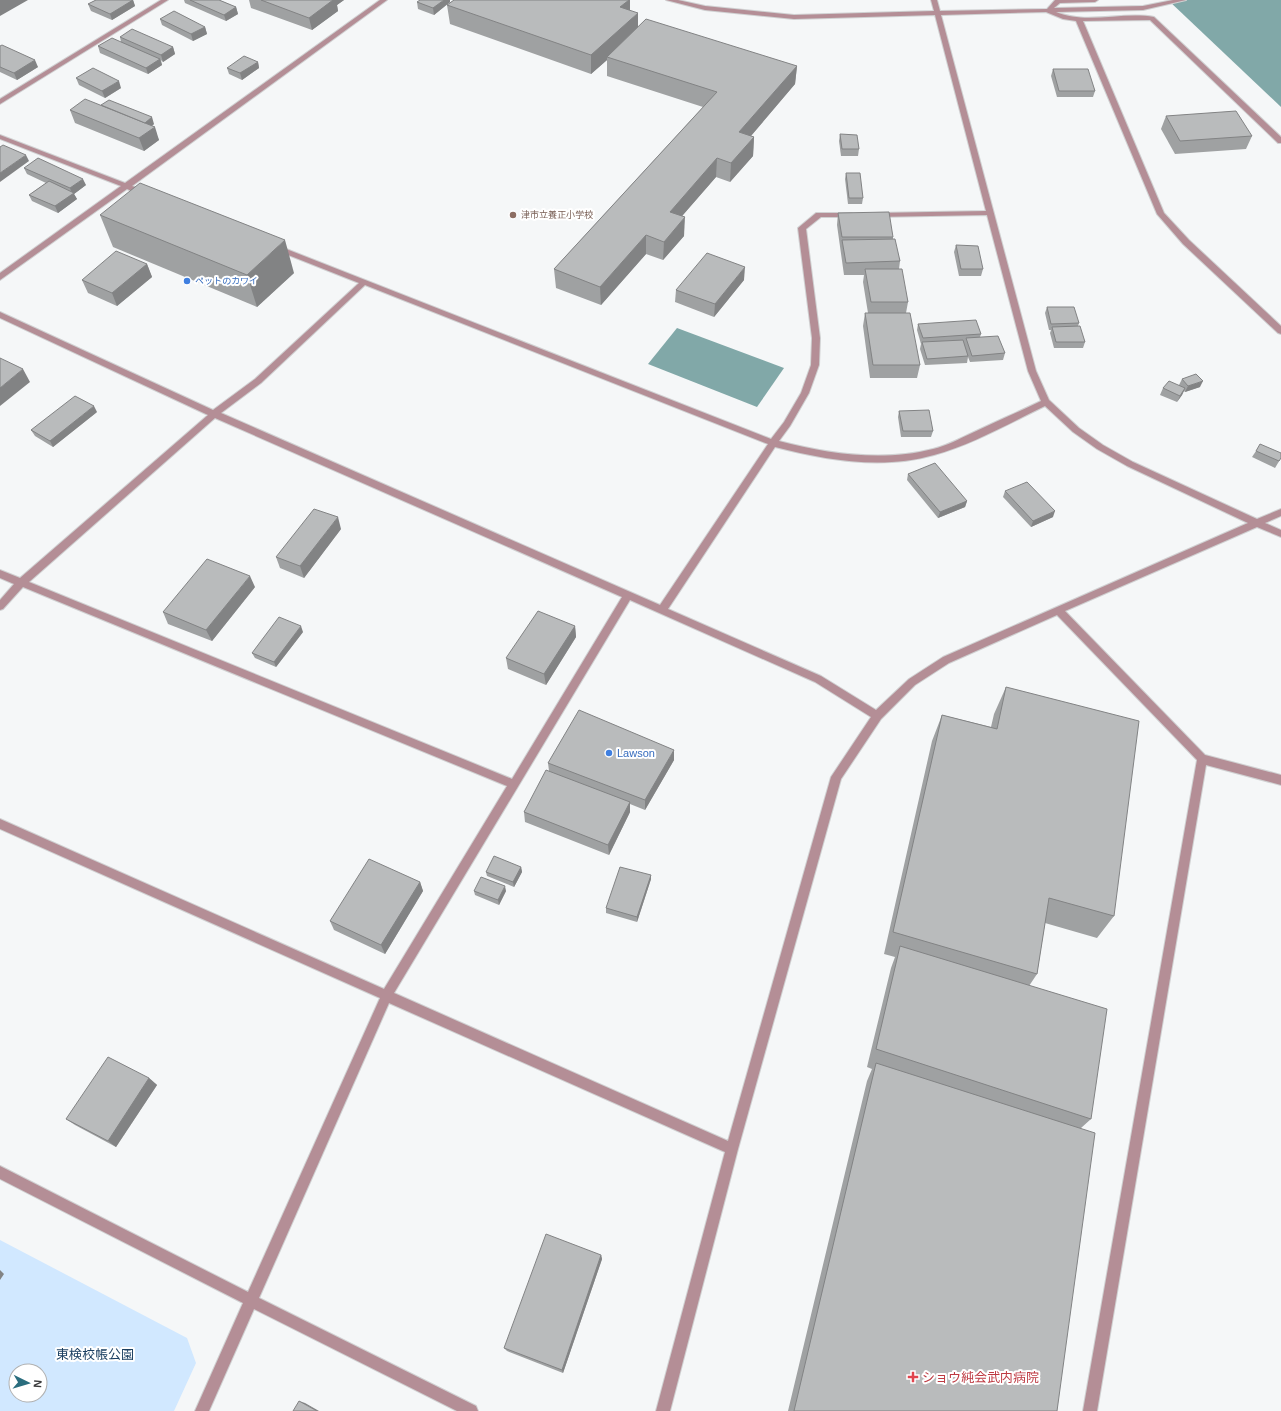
<svg xmlns="http://www.w3.org/2000/svg" width="1281" height="1411" font-family="Arial,'Noto Sans JP',sans-serif">
  <style>
    .green { fill: #d1e8ff; fill-rule: evenodd }
    .water { fill: #81a8a8 }
    .lines { fill: none; stroke-linecap: round; stroke-linejoin: round }
    .minor-casing { stroke: #d0d1d2; stroke-width: 2 }
    .minor { fill: #b48e96; fill-rule: evenodd }
    .wall { fill: #9fa1a2 }
    .shaded-wall { fill: #828384 }
    .building { fill: #b9bbbc; stroke: #828384 }
    .education-dot { fill: #8d6e63; stroke: #fff; stroke-width: 1.5 }
    .shop-dot { fill: #3f7fe0; stroke: #fff; stroke-width: 1.5 }
    .health-dot { fill: #e0444e; stroke: #fff; stroke-width: 1.5 }
    .labels { text-anchor: middle; dominant-baseline: central; stroke-width: 4; stroke-linejoin: round; paint-order: stroke }
    .far-education-label { font-size: 9px; fill: #785e54; stroke: #fff; text-anchor: start }
    .far-shop-label { font-size: 9px; fill: #366cbe; stroke: #fff; text-anchor: start }
    .shop-label { font-size: 11px; fill: #366cbe; stroke: #fff; text-anchor: start }
    .near-park-label { font-size: 13px; fill: #1b3f61; stroke: #fff }
    .near-health-label { font-size: 13px; fill: #be3a42; stroke: #fff; text-anchor: start }
  </style>
  <rect width="100%" height="100%" fill="#f5f7f8"/>
  <path class="green" d="M 0,1240 L 187,1338 L 196,1363 L 174,1411 L 0,1411 ZM 16,1371 L 40,1371 L 40,1395 L 16,1395 Z"/>
  <g class="water">
    <path d="M 1168,0 L 1281,0 L 1281,107 Z"/>
    <path d="M 677,328 L 784,368 L 757,407 L 648,364 Z"/>
  </g>
  <g class="lines">
    <g class="minor-casing">
      <g id="minor">
        <path d="M 161,0 L 168,0 L 0,104 L 0,99 Z"/>
        <path d="M 380,0 L 387,0 L 132,186 L 147,191 L 147,195 L 141,195 L 127,189 L 0,280 L 0,273 L 121,186 L 0,139 L 0,135 L 125,183 Z"/>
        <path d="M 666,0 L 678,0 L 705,6 L 794,15 L 934,11 L 931,0 L 937,0 L 940,11 L 1047,9 L 1055,0 L 1098,0 L 1095,2 L 1060,3 L 1054,8 L 1143,6 L 1173,0 L 1186,0 L 1143,10 L 1056,12 C 1087,25 1123,11 1154,17 L 1281,137 L 1281,143 L 1278,143 L 1150,20 L 1083,21 L 1164,213 L 1189,240 L 1281,326 L 1281,334 L 1278,333 L 1183,244 L 1157,214 L 1076,21 L 1063,19 L 1046,12 L 941,15 L 1036,371 L 1049,400 L 1079,428 L 1103,445 L 1133,462 L 1257,519 L 1281,509 L 1281,516 L 1265,523 L 1281,530 L 1281,537 L 1257,527 L 1065,611 L 1205,755 L 1281,775 L 1281,785 L 1206,765 L 1097,1411 L 1083,1411 L 1197,760 L 1057,615 L 949,663 L 915,685 L 881,719 L 841,779 L 738,1149 L 670,1411 L 656,1411 L 725,1152 L 389,1003 L 259,1298 L 476,1406 L 478,1411 L 457,1411 L 254,1309 L 209,1411 L 195,1411 L 243,1303 L 0,1179 L 0,1166 L 248,1292 L 380,998 L 0,829 L 0,819 L 384,989 L 507,786 L 23,587 L 3,609 L 0,610 L 0,600 L 14,584 L 0,578 L 0,570 L 20,578 L 208,415 L 0,318 L 0,312 L 213,410 L 255,379 L 359,283 L 273,249 L 273,245 L 276,245 L 771,439 L 784,422 L 801,393 L 811,365 L 812,338 L 798,228 L 816,213 L 851,213 L 855,215 L 854,217 L 821,217 L 806,229 L 820,338 L 819,365 L 809,393 L 790,426 L 779,441 C 828,454 883,462 933,449 C 946,446 959,439 972,433 C 995,422 1018,412 1041,401 L 1028,371 L 987,215 L 875,217 L 871,215 L 875,213 L 986,211 L 935,15 L 794,19 L 705,10 ZM 365,285 L 768,444 L 660,605 L 221,413 L 261,383 ZM 1045,406 L 1073,432 L 1097,449 L 1127,466 L 1248,523 L 943,657 L 909,679 L 876,710 L 821,676 L 668,609 L 775,447 C 826,460 882,470 934,455 C 971,445 1010,423 1045,406 ZM 215,418 L 622,597 L 512,779 L 29,582 ZM 630,600 L 815,682 L 871,717 L 831,777 L 728,1141 L 394,993 Z"/>
      </g>
    </g>
    <use href="#minor" class="minor"/>
  </g>
  <g class="wall">
    <path d="M 96,0 L 133,0 L 135,6 L 112,20 L 91,11 L 88,4 Z"/>
    <path d="M 184,0 L 219,0 L 236,7 L 238,14 L 226,21 L 185,3 Z"/>
    <path d="M 249,0 L 344,0 L 337,5 L 338,11 L 312,30 L 251,8 Z"/>
    <path d="M 454,0 L 630,0 L 630,10 L 638,27 L 797,66 L 795,84 L 751,136 L 754,137 L 753,156 L 730,182 L 716,177 L 682,216 L 684,236 L 663,260 L 646,254 L 601,305 L 556,288 L 554,269 L 703,107 L 607,76 L 607,60 L 591,74 L 450,24 L 447,5 Z"/>
    <path d="M 417,2 L 450,2 L 434,15 L 418,9 Z"/>
    <path d="M 160,19 L 205,27 L 207,34 L 193,41 L 162,25 Z"/>
    <path d="M 120,37 L 173,47 L 175,54 L 163,62 L 161,60 L 162,65 L 148,74 L 100,53 L 98,46 L 121,42 Z"/>
    <path d="M 0,46 L 38,67 L 17,80 L 0,72 Z"/>
    <path d="M 258,62 L 259,68 L 242,80 L 229,74 L 227,68 Z"/>
    <path d="M 1053,69 L 1095,91 L 1093,97 L 1057,97 L 1051,76 Z"/>
    <path d="M 76,78 L 121,88 L 105,98 L 79,85 Z"/>
    <path d="M 101,105 L 154,124 L 152,126 L 159,140 L 144,151 L 75,123 L 70,110 Z"/>
    <path d="M 1166,116 L 1252,136 L 1246,149 L 1175,154 L 1161,129 Z"/>
    <path d="M 840,134 L 859,149 L 858,156 L 841,156 L 839,141 Z"/>
    <path d="M 24,168 L 86,185 L 74,194 L 77,199 L 58,213 L 32,201 L 29,195 L 46,183 L 27,174 Z"/>
    <path d="M 846,173 L 863,198 L 862,204 L 848,204 L 845,179 Z"/>
    <path d="M 838,213 L 893,237 L 893,239 L 900,261 L 899,269 L 908,302 L 906,313 L 920,365 L 917,378 L 870,378 L 863,326 L 865,313 L 868,313 L 863,282 L 864,275 L 844,275 L 837,225 Z"/>
    <path d="M 100,215 L 294,273 L 257,307 L 113,247 Z"/>
    <path d="M 956,245 L 983,269 L 981,276 L 959,276 L 954,252 Z"/>
    <path d="M 147,264 L 152,277 L 117,306 L 88,293 L 82,280 Z"/>
    <path d="M 744,280 L 714,317 L 675,302 L 676,290 Z"/>
    <path d="M 1047,307 L 1079,323 L 1078,326 L 1085,342 L 1083,348 L 1054,348 L 1050,333 L 1051,330 L 1049,330 L 1045,313 Z"/>
    <path d="M 918,324 L 981,334 L 980,337 L 1005,353 L 1003,360 L 970,362 L 968,357 L 967,363 L 925,365 L 920,349 L 921,344 L 917,330 Z"/>
    <path d="M 1182,379 L 1200,387 L 1185,392 L 1184,391 L 1182,395 L 1177,402 L 1160,395 L 1163,388 L 1179,385 Z"/>
    <path d="M 899,411 L 933,431 L 931,437 L 901,437 L 898,417 Z"/>
    <path d="M 97,412 L 53,447 L 35,436 L 31,430 Z"/>
    <path d="M 1256,451 L 1281,458 L 1275,468 L 1252,457 Z"/>
    <path d="M 908,474 L 967,501 L 965,507 L 938,518 L 907,480 Z"/>
    <path d="M 1005,491 L 1053,517 L 1031,527 L 1003,497 Z"/>
    <path d="M 341,529 L 304,578 L 280,568 L 276,557 Z"/>
    <path d="M 255,587 L 212,641 L 168,624 L 163,612 Z"/>
    <path d="M 575,626 L 576,637 L 546,685 L 508,669 L 506,658 Z"/>
    <path d="M 303,632 L 276,667 L 255,658 L 252,653 Z"/>
    <path d="M 1006,687 L 1114,916 L 1097,938 L 1045,923 L 1037,974 L 1029,986 L 1091,1119 L 1081,1128 L 1057,1411 L 788,1411 L 867,1081 L 872,1069 L 867,1067 L 891,968 L 895,957 L 884,954 L 932,741 L 942,715 L 991,727 L 994,714 Z"/>
    <path d="M 674,760 L 645,810 L 630,804 L 630,812 L 609,855 L 525,822 L 524,812 L 549,771 L 548,763 Z"/>
    <path d="M 521,867 L 522,872 L 514,887 L 487,876 L 486,872 Z"/>
    <path d="M 651,875 L 651,879 L 637,922 L 606,913 L 606,908 Z"/>
    <path d="M 420,882 L 423,891 L 385,954 L 334,930 L 330,921 Z"/>
    <path d="M 474,891 L 506,891 L 499,905 L 475,895 Z"/>
    <path d="M 149,1078 L 157,1085 L 116,1147 L 75,1125 L 66,1119 Z"/>
    <path d="M 601,1255 L 602,1259 L 563,1373 L 507,1351 L 504,1348 Z"/>
  </g>
  <g class="shaded-wall">
    <path d="M 0,0 L 28,0 L 0,16 Z"/>
    <path d="M 133,0 L 135,6 L 112,20 L 110,14 Z"/>
    <path d="M 333,0 L 344,0 L 337,5 L 338,11 L 312,30 L 309,18 Z"/>
    <path d="M 444,0 L 450,0 L 450,2 L 434,15 L 433,8 Z"/>
    <path d="M 629,0 L 630,0 L 630,18 L 620,7 Z"/>
    <path d="M 236,7 L 238,14 L 226,21 L 224,15 Z"/>
    <path d="M 638,13 L 638,32 L 607,57 L 607,60 L 591,74 L 591,55 Z"/>
    <path d="M 205,27 L 207,34 L 193,41 L 191,34 Z"/>
    <path d="M 173,47 L 175,54 L 163,62 L 161,55 Z"/>
    <path d="M 160,59 L 162,65 L 148,74 L 146,68 Z"/>
    <path d="M 35,60 L 38,67 L 17,80 L 14,73 Z"/>
    <path d="M 258,62 L 259,68 L 242,80 L 240,73 Z"/>
    <path d="M 797,66 L 795,84 L 738,151 L 739,132 Z"/>
    <path d="M 119,81 L 121,88 L 105,98 L 102,91 Z"/>
    <path d="M 152,117 L 154,124 L 145,131 L 142,124 Z"/>
    <path d="M 155,127 L 159,140 L 144,151 L 139,138 Z"/>
    <path d="M 754,137 L 753,156 L 730,182 L 731,163 Z"/>
    <path d="M 26,155 L 29,161 L 0,182 L 0,173 Z"/>
    <path d="M 717,158 L 716,177 L 669,231 L 670,212 Z"/>
    <path d="M 83,179 L 86,185 L 74,194 L 77,199 L 58,213 L 55,206 L 72,194 L 70,188 Z"/>
    <path d="M 685,217 L 684,236 L 663,260 L 664,242 Z"/>
    <path d="M 646,235 L 646,254 L 601,305 L 600,287 Z"/>
    <path d="M 285,240 L 294,273 L 257,307 L 247,275 Z"/>
    <path d="M 147,264 L 152,277 L 117,306 L 112,293 Z"/>
    <path d="M 745,267 L 744,280 L 714,317 L 715,304 Z"/>
    <path d="M 23,369 L 30,382 L 0,406 L 0,388 Z"/>
    <path d="M 1203,381 L 1200,387 L 1185,392 L 1188,386 Z"/>
    <path d="M 1185,388 L 1182,395 L 1177,402 L 1180,396 Z"/>
    <path d="M 94,406 L 97,412 L 53,447 L 50,441 Z"/>
    <path d="M 967,501 L 965,507 L 938,518 L 940,512 Z"/>
    <path d="M 1055,511 L 1053,517 L 1031,527 L 1033,521 Z"/>
    <path d="M 338,517 L 341,529 L 304,578 L 300,566 Z"/>
    <path d="M 250,576 L 255,587 L 212,641 L 206,630 Z"/>
    <path d="M 301,626 L 303,632 L 276,667 L 274,662 Z"/>
    <path d="M 575,626 L 576,637 L 546,685 L 544,674 Z"/>
    <path d="M 674,750 L 674,760 L 645,810 L 645,800 Z"/>
    <path d="M 630,802 L 630,812 L 609,855 L 608,845 Z"/>
    <path d="M 521,867 L 522,872 L 514,887 L 513,882 Z"/>
    <path d="M 651,875 L 651,879 L 637,922 L 637,917 Z"/>
    <path d="M 420,882 L 423,891 L 385,954 L 381,945 Z"/>
    <path d="M 505,886 L 506,891 L 499,905 L 498,900 Z"/>
    <path d="M 149,1078 L 157,1085 L 116,1147 L 108,1141 Z"/>
    <path d="M 601,1255 L 602,1259 L 563,1373 L 562,1370 Z"/>
    <path d="M 0,1270 L 4,1274 L 0,1280 Z"/>
    <path d="M 299,1401 L 305,1403 L 319,1411 L 317,1411 Z"/>
  </g>
  <g class="building">
    <path d="M 96,0 L 133,0 L 110,14 L 88,4 Z"/>
    <path d="M 190,0 L 219,0 L 236,7 L 224,15 Z"/>
    <path d="M 261,0 L 333,0 L 309,18 Z"/>
    <path d="M 420,0 L 444,0 L 433,8 L 417,2 Z"/>
    <path d="M 454,0 L 629,0 L 620,7 L 638,13 L 591,55 L 447,5 Z"/>
    <path d="M 174,11 L 205,27 L 191,34 L 160,19 Z"/>
    <path d="M 646,19 L 797,66 L 739,132 L 754,137 L 731,163 L 717,158 L 670,212 L 685,217 L 664,242 L 646,235 L 600,287 L 554,269 L 717,92 L 607,57 Z"/>
    <path d="M 132,29 L 173,47 L 161,55 L 120,37 Z"/>
    <path d="M 112,38 L 160,59 L 146,68 L 98,46 Z"/>
    <path d="M 2,45 L 35,60 L 14,73 L 0,67 L 0,46 Z"/>
    <path d="M 244,56 L 258,62 L 240,73 L 227,68 Z"/>
    <path d="M 93,68 L 119,81 L 102,91 L 76,78 Z"/>
    <path d="M 1053,69 L 1088,69 L 1095,91 L 1059,91 Z"/>
    <path d="M 85,99 L 155,127 L 139,138 L 70,110 Z"/>
    <path d="M 109,100 L 152,117 L 145,123 L 101,105 Z"/>
    <path d="M 1236,111 L 1252,136 L 1180,141 L 1166,116 Z"/>
    <path d="M 840,134 L 857,135 L 859,149 L 842,149 Z"/>
    <path d="M 3,145 L 26,155 L 0,173 L 0,147 Z"/>
    <path d="M 38,158 L 83,179 L 70,188 L 24,168 Z"/>
    <path d="M 846,173 L 860,173 L 863,198 L 849,198 Z"/>
    <path d="M 49,181 L 74,193 L 55,206 L 29,195 Z"/>
    <path d="M 140,183 L 285,240 L 247,275 L 100,215 Z"/>
    <path d="M 889,212 L 893,237 L 842,237 L 838,213 Z"/>
    <path d="M 895,239 L 900,261 L 846,263 L 842,240 Z"/>
    <path d="M 956,245 L 978,246 L 983,269 L 961,269 Z"/>
    <path d="M 116,251 L 147,264 L 112,293 L 82,280 Z"/>
    <path d="M 707,253 L 745,267 L 715,304 L 676,290 Z"/>
    <path d="M 865,269 L 902,269 L 908,302 L 871,302 Z"/>
    <path d="M 1047,307 L 1074,307 L 1079,323 L 1051,324 Z"/>
    <path d="M 865,313 L 910,313 L 920,365 L 873,365 Z"/>
    <path d="M 976,320 L 981,334 L 923,338 L 918,324 Z"/>
    <path d="M 1080,326 L 1085,342 L 1056,342 L 1052,327 Z"/>
    <path d="M 998,336 L 1005,353 L 972,356 L 966,338 Z"/>
    <path d="M 963,340 L 968,356 L 927,359 L 922,342 Z"/>
    <path d="M 0,358 L 23,369 L 0,388 Z"/>
    <path d="M 1196,374 L 1203,381 L 1188,386 L 1182,379 Z"/>
    <path d="M 1169,381 L 1185,388 L 1180,396 L 1163,388 Z"/>
    <path d="M 75,396 L 94,406 L 50,441 L 31,430 Z"/>
    <path d="M 929,410 L 933,431 L 903,431 L 899,411 Z"/>
    <path d="M 1260,444 L 1281,453 L 1281,458 L 1279,461 L 1256,451 Z"/>
    <path d="M 935,463 L 967,501 L 940,512 L 908,474 Z"/>
    <path d="M 1027,482 L 1055,511 L 1033,521 L 1005,491 Z"/>
    <path d="M 314,509 L 338,517 L 300,566 L 276,557 Z"/>
    <path d="M 207,559 L 250,576 L 206,630 L 163,612 Z"/>
    <path d="M 538,611 L 575,626 L 544,674 L 506,658 Z"/>
    <path d="M 279,617 L 301,626 L 274,662 L 252,653 Z"/>
    <path d="M 1006,687 L 1139,721 L 1114,916 L 1049,898 L 1037,974 L 893,932 L 942,715 L 997,729 Z"/>
    <path d="M 579,710 L 674,750 L 645,800 L 548,763 Z"/>
    <path d="M 546,770 L 630,802 L 608,845 L 524,812 Z"/>
    <path d="M 494,856 L 521,867 L 513,882 L 486,872 Z"/>
    <path d="M 369,859 L 420,882 L 381,945 L 330,921 Z"/>
    <path d="M 620,867 L 651,875 L 637,917 L 606,908 Z"/>
    <path d="M 481,877 L 505,886 L 498,900 L 474,891 Z"/>
    <path d="M 900,946 L 1107,1009 L 1091,1119 L 876,1049 Z"/>
    <path d="M 108,1057 L 149,1078 L 108,1141 L 66,1119 Z"/>
    <path d="M 876,1063 L 1095,1133 L 1057,1411 L 794,1411 Z"/>
    <path d="M 546,1234 L 601,1255 L 562,1370 L 504,1348 Z"/>
    <path d="M 299,1401 L 317,1411 L 293,1411 Z"/>
  </g>
  <circle class="education-dot" cx="513" cy="215" r="4"/>
  <g class="shop-dot">
    <circle cx="187" cy="281" r="4"/>
    <circle cx="609" cy="753" r="4"/>
  </g>
  <path class="health-dot" d="M911 1371h4v4h4v4h-4v4h-4v-4h-4v-4h4z"/>
  <g class="labels">
    <g class="far-education-label">
      <text x="521" y="215">津市立養正小学校</text>
    </g>
    <g class="far-shop-label">
      <text x="195" y="281">ペットのカワイ</text>
    </g>
    <g class="shop-label">
      <text x="617" y="753">Lawson</text>
    </g>
    <g class="near-park-label">
      <text x="95" y="1354">東検校帳公園</text>
    </g>
    <g class="near-health-label">
      <text x="922" y="1377">ショウ純会武内病院</text>
    </g>
  </g>
  <g transform="translate(28 1383) rotate(95)"><circle r="19" fill="#ffffff" stroke="#b1b1b1"/>
  <path d="M0-3L7 15L0 10L-7 15Z" fill="#2a6d7e"/>
  <text y="-6" font-size="11" font-weight="bold" text-anchor="middle" fill="#3b3b3c">N</text>
  </g>
</svg>
